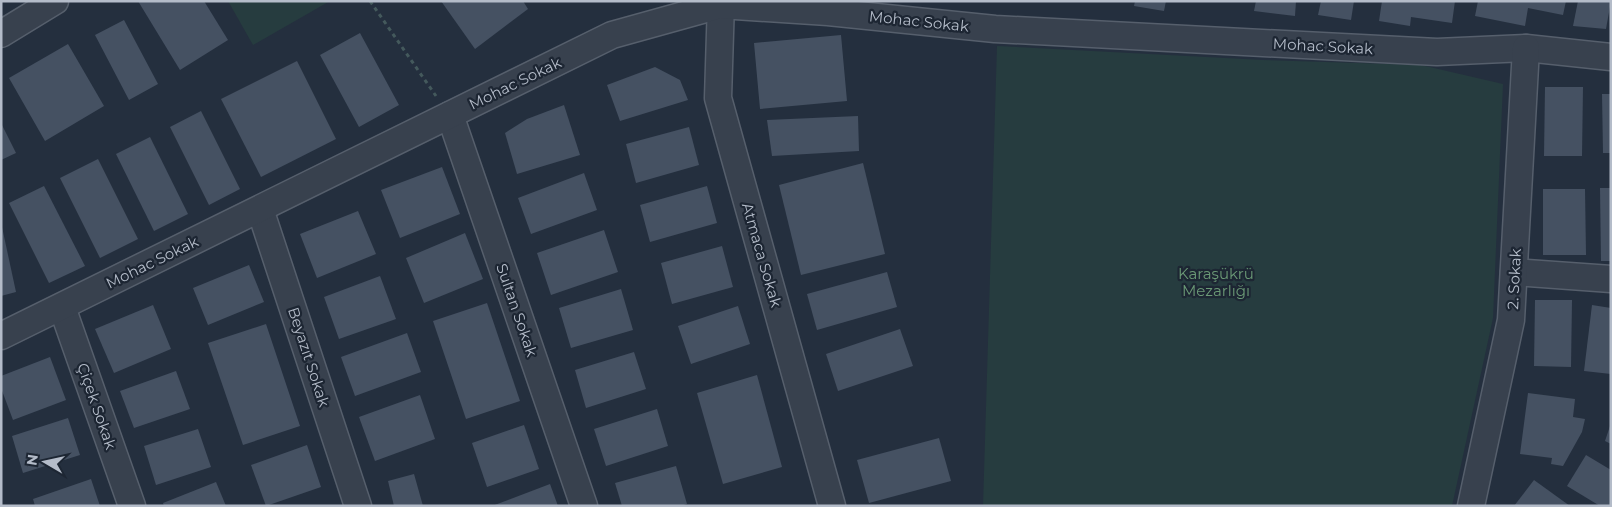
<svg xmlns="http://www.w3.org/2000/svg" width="1612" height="507" font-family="Montserrat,sans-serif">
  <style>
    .green { fill: #263c3f }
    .building { fill: #455162 }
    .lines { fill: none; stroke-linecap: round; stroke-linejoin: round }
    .minor-casing { stroke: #565f6c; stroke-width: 29 }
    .path { stroke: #44595c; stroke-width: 3; stroke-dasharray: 4 4; stroke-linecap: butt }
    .minor { stroke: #38414e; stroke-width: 26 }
    .labels { text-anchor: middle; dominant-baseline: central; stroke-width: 4.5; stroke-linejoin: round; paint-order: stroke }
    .street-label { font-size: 15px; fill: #b4bcc9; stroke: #1d2633 }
    .park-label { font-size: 15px; fill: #6b9a76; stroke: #1d2633 }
  </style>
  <rect width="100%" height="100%" fill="#242f3e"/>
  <g class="green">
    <path d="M 228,1 L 330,1 L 253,45 Z"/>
    <path d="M 997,46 L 1263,60 L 1421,65 L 1503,84 L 1493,318 L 1452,506 L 983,506 Z"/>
  </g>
  <g class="building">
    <path d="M 138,1 L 204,1 L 228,40 L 180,70 Z"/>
    <path d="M 441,1 L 523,1 L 528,9 L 475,49 Z"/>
    <path d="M 1135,1 L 1166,1 L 1164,11 L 1134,6 Z"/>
    <path d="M 1256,1 L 1296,1 L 1295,16 L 1254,11 Z"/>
    <path d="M 1321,1 L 1354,1 L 1351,20 L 1318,15 Z"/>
    <path d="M 1382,1 L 1455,1 L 1452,23 L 1411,17 L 1410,26 L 1379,21 Z"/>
    <path d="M 1478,1 L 1566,1 L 1563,15 L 1528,8 L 1525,26 L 1475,16 Z"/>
    <path d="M 1578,1 L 1611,1 L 1606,29 L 1573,26 Z"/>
    <path d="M 124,20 L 158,84 L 129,100 L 95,35 Z"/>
    <path d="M 360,33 L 399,105 L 359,127 L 320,55 Z"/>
    <path d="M 841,35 L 847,101 L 760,109 L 754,43 Z"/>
    <path d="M 68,44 L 104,106 L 45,141 L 9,78 Z"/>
    <path d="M 297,61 L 336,139 L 261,177 L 221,99 Z"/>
    <path d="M 655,67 L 680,80 L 688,100 L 620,121 L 607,85 Z"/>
    <path d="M 1545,87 L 1583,87 L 1582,156 L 1544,156 Z"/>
    <path d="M 1602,94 L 1611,94 L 1611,153 L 1603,153 Z"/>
    <path d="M 564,105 L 580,155 L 517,174 L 505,133 L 527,119 Z"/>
    <path d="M 201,111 L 240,189 L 209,205 L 170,127 Z"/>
    <path d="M 858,116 L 859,151 L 772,156 L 767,120 Z"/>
    <path d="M 1,123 L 16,153 L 1,160 Z"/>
    <path d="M 689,127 L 699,165 L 636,183 L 626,144 Z"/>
    <path d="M 150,137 L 188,214 L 154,231 L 116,154 Z"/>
    <path d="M 98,159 L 138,239 L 100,258 L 60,178 Z"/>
    <path d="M 863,163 L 885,254 L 801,275 L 779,185 Z"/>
    <path d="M 442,167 L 460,214 L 400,238 L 381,190 Z"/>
    <path d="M 584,173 L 597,210 L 531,234 L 518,198 Z"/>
    <path d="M 44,186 L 85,266 L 49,283 L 9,203 Z"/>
    <path d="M 707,186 L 717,223 L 650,242 L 640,205 Z"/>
    <path d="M 1600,188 L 1611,188 L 1611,261 L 1601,261 Z"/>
    <path d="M 1543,189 L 1585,189 L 1586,255 L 1543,255 Z"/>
    <path d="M 358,211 L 376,254 L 317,278 L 300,234 Z"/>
    <path d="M 2,227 L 16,292 L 1,296 L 1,228 Z"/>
    <path d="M 604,230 L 618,272 L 551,295 L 537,253 Z"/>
    <path d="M 465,233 L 483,279 L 424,303 L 406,258 Z"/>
    <path d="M 722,246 L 733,287 L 672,304 L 661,263 Z"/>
    <path d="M 249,265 L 264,302 L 208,325 L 193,288 Z"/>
    <path d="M 887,272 L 897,307 L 817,330 L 807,294 Z"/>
    <path d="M 380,276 L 396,319 L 339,339 L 324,297 Z"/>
    <path d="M 621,289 L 633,330 L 571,348 L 559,308 Z"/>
    <path d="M 1535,300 L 1572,300 L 1571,367 L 1534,366 Z"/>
    <path d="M 487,303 L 520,401 L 466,419 L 433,321 Z"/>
    <path d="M 153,305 L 171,349 L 114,373 L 95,329 Z"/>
    <path d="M 1592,305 L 1611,308 L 1611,374 L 1584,371 Z"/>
    <path d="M 738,306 L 750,344 L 691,364 L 678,326 Z"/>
    <path d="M 266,324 L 300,426 L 243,445 L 208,343 Z"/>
    <path d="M 900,329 L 913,366 L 838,391 L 826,354 Z"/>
    <path d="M 407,333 L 421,372 L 355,396 L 341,357 Z"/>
    <path d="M 634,352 L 646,389 L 586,408 L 575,370 Z"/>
    <path d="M 50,357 L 66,400 L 13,420 L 1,388 L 1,376 Z"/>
    <path d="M 176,371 L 190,409 L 134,428 L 120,391 Z"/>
    <path d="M 757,375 L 782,467 L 723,484 L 697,393 Z"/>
    <path d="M 1528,393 L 1575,399 L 1573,417 L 1585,419 L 1582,432 L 1563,466 L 1551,464 L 1552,458 L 1520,454 Z"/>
    <path d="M 420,395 L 435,439 L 375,461 L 359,417 Z"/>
    <path d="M 657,409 L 668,446 L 606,466 L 594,429 Z"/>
    <path d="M 68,418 L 80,455 L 23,473 L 12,436 Z"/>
    <path d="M 524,425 L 539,469 L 487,487 L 472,443 Z"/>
    <path d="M 1610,426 L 1611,426 L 1611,444 L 1605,441 Z"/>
    <path d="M 198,429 L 211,467 L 156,485 L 144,446 Z"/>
    <path d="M 939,438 L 951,481 L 869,503 L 857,460 Z"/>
    <path d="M 307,445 L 321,487 L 266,506 L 251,465 Z"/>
    <path d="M 1586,455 L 1611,470 L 1611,506 L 1600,506 L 1567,486 Z"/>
    <path d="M 676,466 L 687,504 L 680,506 L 622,506 L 615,483 Z"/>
    <path d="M 414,474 L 423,506 L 394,506 L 388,481 Z"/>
    <path d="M 91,479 L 100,506 L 35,506 L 33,499 Z"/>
    <path d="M 1534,480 L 1570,506 L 1514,506 Z"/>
    <path d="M 216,482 L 226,506 L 164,506 L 163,503 Z"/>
    <path d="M 550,484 L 558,506 L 492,506 Z"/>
  </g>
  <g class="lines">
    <g class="minor-casing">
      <g id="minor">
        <path d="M 721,1 L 718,98 L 832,506"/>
        <path d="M 1,34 L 55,1"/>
        <path d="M 450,115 L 584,506"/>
        <path d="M 260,209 L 358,506"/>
        <path d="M 1514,272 L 1611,279"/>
        <path d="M 62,307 L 132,506"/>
        <path d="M 1,336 L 612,35 L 720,5 L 828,12 L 995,29 L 1437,52 L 1526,48 L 1611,57"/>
        <path d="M 1471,506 L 1511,320 L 1526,48"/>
      </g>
    </g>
    <path class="path" d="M 370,1 L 436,96"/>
    <use href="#minor" class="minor"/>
  </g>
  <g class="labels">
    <g class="street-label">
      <text transform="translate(919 21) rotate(6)">Mohac Sokak</text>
      <text transform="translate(1323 46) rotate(3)">Mohac Sokak</text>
      <text transform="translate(515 83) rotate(-26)">Mohac Sokak</text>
      <text transform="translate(762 255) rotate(74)">Atmaca Sokak</text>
      <text transform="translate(152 262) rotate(-26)">Mohac Sokak</text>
      <text transform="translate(1514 279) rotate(-87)">2. Sokak</text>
      <text transform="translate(517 310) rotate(71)">Sultan Sokak</text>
      <text transform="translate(309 357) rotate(72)">Beyazıt Sokak</text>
      <text transform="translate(97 406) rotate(71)">Çiçek Sokak</text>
    </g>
    <g class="park-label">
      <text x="1216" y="273">Karaşükrü<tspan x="1216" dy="17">Mezarlığı</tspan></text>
    </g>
  </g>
  <rect width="1612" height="507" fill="none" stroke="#b4bcc9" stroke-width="5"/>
  <g transform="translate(45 462) rotate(279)" stroke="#1d2633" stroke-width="4" paint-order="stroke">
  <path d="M0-4L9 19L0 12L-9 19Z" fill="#b4bcc9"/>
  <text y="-8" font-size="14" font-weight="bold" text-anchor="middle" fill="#b4bcc9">N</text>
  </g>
</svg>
